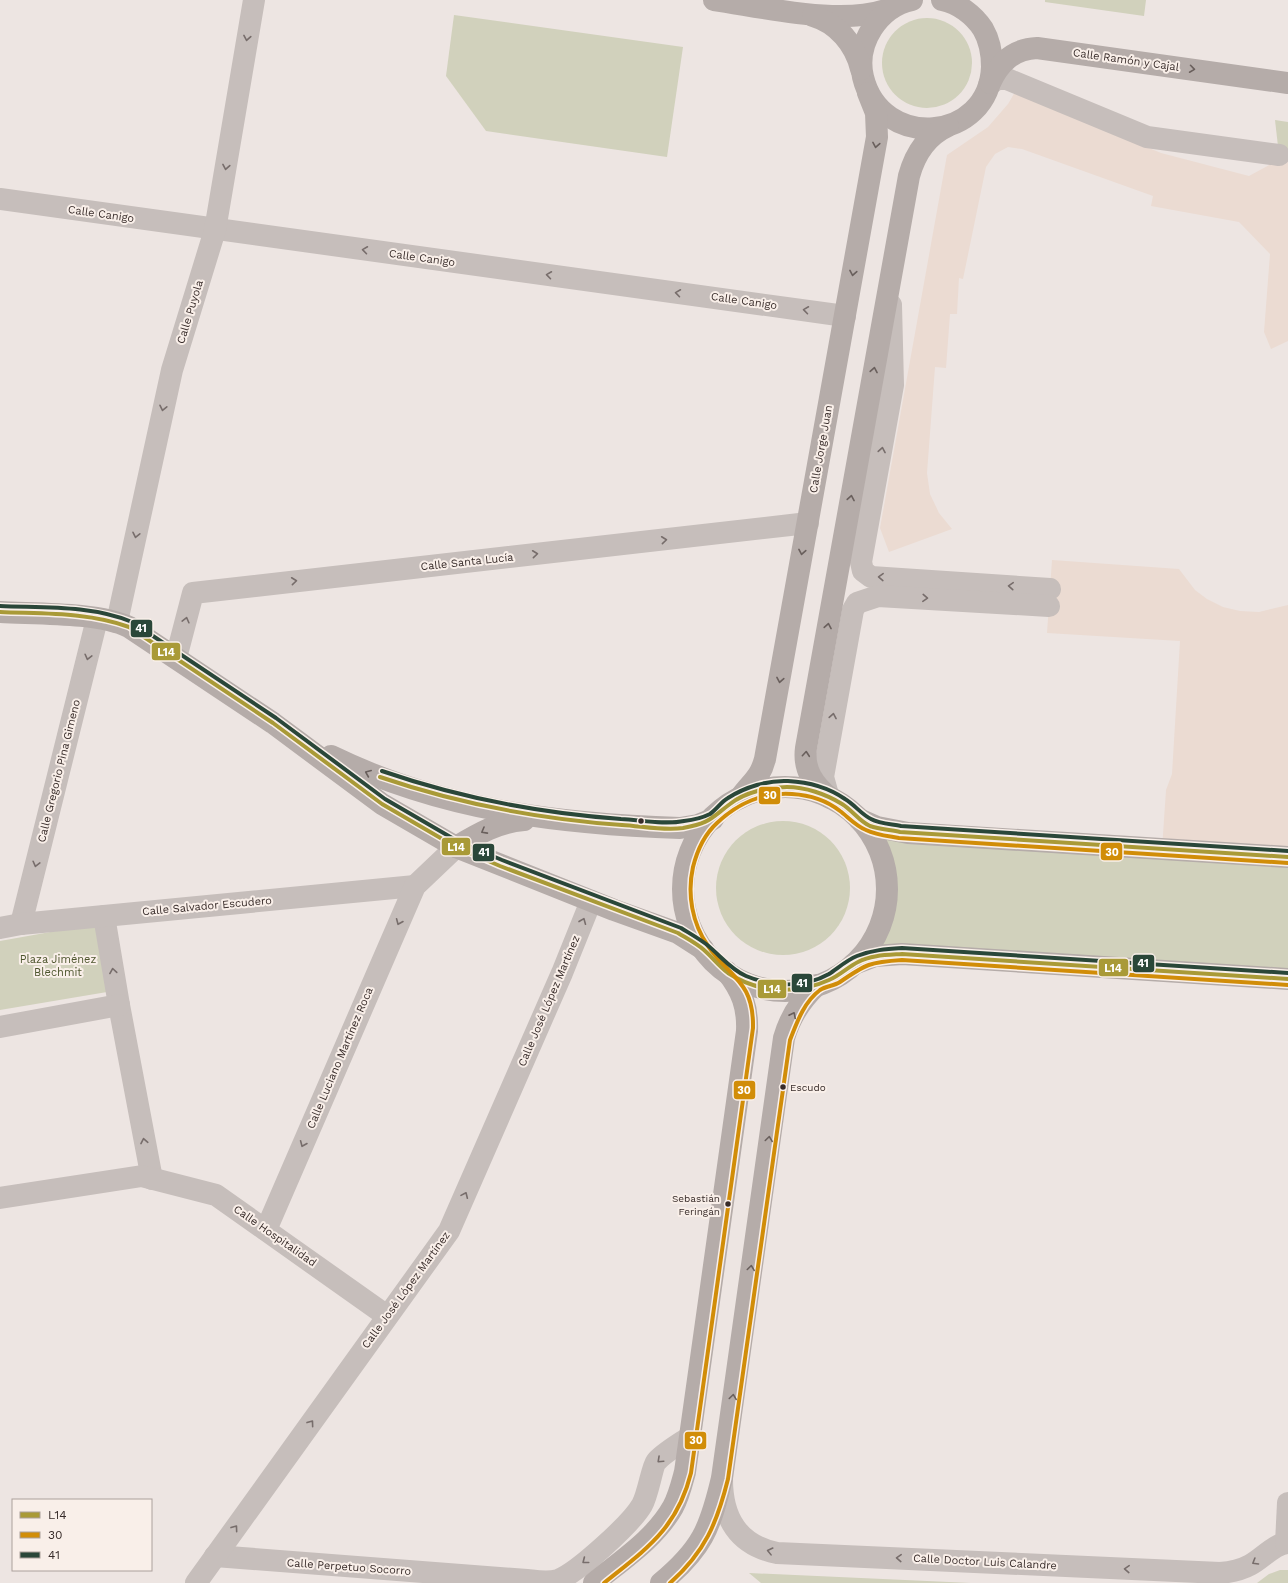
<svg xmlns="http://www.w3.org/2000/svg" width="1288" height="1583" font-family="'Work Sans',sans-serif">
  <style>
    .green { fill: #d1d1bc }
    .plaza { fill: #ebdbd2 }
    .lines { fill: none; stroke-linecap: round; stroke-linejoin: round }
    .minor { stroke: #c6bebb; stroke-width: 22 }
    .major { stroke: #b5aca9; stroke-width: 22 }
    .bus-1-casing { stroke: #f9efe9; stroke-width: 7 }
    .bus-2-casing { stroke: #f9efe9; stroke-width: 7 }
    .bus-3-casing { stroke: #f9efe9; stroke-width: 7 }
    .bus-1 { stroke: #a99a37; stroke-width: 4 }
    .bus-2 { stroke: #d18d08; stroke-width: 4 }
    .bus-3 { stroke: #2a4739; stroke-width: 4 }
    .oneway { stroke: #776d6b }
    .oneway2 { stroke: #695f5c }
    .bus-dot { fill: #372b29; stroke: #f9efe9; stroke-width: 1.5 }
    .labels { text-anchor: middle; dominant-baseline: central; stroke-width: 4; stroke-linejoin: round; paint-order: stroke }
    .bus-label { font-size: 10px; fill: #372b29; stroke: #f9efe9; text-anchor: start }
    .street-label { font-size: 11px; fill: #372b29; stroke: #f9efe9 }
    .park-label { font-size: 11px; fill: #4d552d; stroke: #f9efe9 }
    .line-badge { stroke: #f9efe9; stroke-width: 1.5 }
    .badge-label { font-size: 11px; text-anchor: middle; font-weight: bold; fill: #fff }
  </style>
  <rect width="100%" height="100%" fill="#ede5e2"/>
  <g class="green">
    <path d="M 1045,0 L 1146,0 L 1144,16 L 1045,2 Z"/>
    <path d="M 454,15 L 683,47 L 667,157 L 486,131 L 446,76 Z"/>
    <circle cx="927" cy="63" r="45"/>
    <path d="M 1275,120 L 1288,122 L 1288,155 L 1279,155 Z"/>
    <circle cx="783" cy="888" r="67"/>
    <path d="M 871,834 L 1288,857 L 1288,979 L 867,949 C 890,911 894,874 871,834 Z"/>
    <path d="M 95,924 L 107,992 L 0,1010 L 0,941 Z"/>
    <path d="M 1280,1570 L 1288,1570 L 1288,1583 L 1257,1583 L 1269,1574 Z"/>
    <path d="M 749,1573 L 971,1583 L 761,1583 Z"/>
  </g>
  <g class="plaza">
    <path d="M 1015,92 L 1161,153 L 1249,176 L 1288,155 L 1288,341 L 1271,349 L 1264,332 L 1270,254 L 1239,222 L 1151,206 L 1153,196 L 1022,149 L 1008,147 L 995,154 L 986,167 L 963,279 L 959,278 L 957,314 L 950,314 L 946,368 L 935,367 L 927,473 L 930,494 L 939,513 L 952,529 L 889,552 L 880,528 L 947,155 L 988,127 L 1008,104 Z"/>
    <path d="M 1052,560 L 1179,569 L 1195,590 L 1207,599 L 1223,607 L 1240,611 L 1259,612 L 1288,605 L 1288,857 L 1162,849 L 1166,790 L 1172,774 L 1180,641 L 1047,633 Z"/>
  </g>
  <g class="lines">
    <g class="minor">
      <path d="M 989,85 L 997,79 L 1007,79 L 1147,137 L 1279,155"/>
      <path d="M 0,199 L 845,316"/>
      <path d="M 891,305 L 893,385 L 861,562 L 863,571 L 871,577 L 1050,589"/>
      <path d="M 117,622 L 172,370 L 215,230 L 254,0"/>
      <path d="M 176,658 L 193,593 L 808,523"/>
      <path d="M 828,795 L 823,777 L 853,610 L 857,603 L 878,596 L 1049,606"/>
      <path d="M 104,916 L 119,1005 L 152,1179"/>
      <path d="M 21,924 L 97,619"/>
      <path d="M 0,928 L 21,924 L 415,886"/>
      <path d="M 0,1027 L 119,1005"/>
      <path d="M 0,1198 L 142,1176 L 216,1195 L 387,1316"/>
      <path d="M 266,1230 L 415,886 L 456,847"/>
      <path d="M 722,1479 C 722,1518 738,1545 777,1553 L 1220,1573 C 1231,1572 1241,1570 1250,1565 C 1262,1559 1275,1543 1288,1543"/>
      <path d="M 1286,1543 L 1288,1503"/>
      <path d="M 215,1556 L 527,1580 C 537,1581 548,1583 558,1580 C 577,1573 631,1524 642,1505 C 648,1495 652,1467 656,1462 C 663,1453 681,1443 691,1436"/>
      <path d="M 196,1583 L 449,1231 L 562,973 L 591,901"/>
    </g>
    <g class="major">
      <path d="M 714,0 C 763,7 848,28 893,7"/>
      <path d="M 912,0 C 879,7 855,43 863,77 C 881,151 989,143 992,67 C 992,54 990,41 983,29 C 974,15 958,3 942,0"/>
      <path d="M 813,16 C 837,23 855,44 861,69"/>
      <path d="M 990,83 C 999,63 1013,49 1037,48 L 1288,83"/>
      <path d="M 0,612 C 35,614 98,612 129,627 L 273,723 L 382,804 L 456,847 L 614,910 L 678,933 L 703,949"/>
      <path d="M 331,756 C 442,810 558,824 680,828 L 698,825 L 713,819"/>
      <circle cx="785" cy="889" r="102"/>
      <path d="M 740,798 C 750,783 760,779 765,759 L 877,137 L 876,113 L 868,93"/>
      <path d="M 830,798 C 814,785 803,770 806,748 L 909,176 C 915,154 926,136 948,126"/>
      <path d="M 859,819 L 877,827 L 908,833 L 1288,857"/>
      <path d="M 456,847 C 478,834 498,822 524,820"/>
      <path d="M 854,964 L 875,956 L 902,954 L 1288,979"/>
      <path d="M 594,1583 C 622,1560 655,1539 673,1507 C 679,1496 682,1483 685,1472 L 747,1031 C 748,1007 742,991 727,972"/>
      <path d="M 661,1583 C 702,1549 710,1529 722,1478 L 784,1038 C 790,1017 800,1001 817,985"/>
    </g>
    <g class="bus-1-casing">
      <g id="bus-1">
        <path d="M 0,612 C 43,614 88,612 129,627 L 273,723 L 382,804 L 456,847 L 500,866 L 678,933 C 686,938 696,943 704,950 C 712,957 719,966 728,973 C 758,993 796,995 829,980 C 839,976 848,967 858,962 C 871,955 887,955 902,954 L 1288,979"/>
        <path d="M 380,777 C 459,804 539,819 622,825 C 641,826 664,831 683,828 C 710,823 710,819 730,804 C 745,792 769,787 787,787 C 805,787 826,794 842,804 C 852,810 859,821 870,826 C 879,829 891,830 900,832 L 1288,857"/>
      </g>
    </g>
    <g class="bus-2-casing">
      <g id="bus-2">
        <path d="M 604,1583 C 646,1549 677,1529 691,1473 L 753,1028 C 754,981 730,978 708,946 C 692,923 687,894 693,867 C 697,851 705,834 717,823 C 737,804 763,792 792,794 C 809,795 826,800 840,811 C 848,817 856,826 866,830 C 876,835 888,836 899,838 L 1288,863"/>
        <path d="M 670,1583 C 705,1552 717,1523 728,1479 L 790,1040 C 797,1022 804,1002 820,990 C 826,986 834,986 840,982 C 866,964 870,962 902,960 L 1288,985"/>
      </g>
    </g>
    <g class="bus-3-casing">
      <g id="bus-3">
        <path d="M 0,606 C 44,608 90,605 132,622 L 276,718 L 385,799 L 459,842 L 502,860 L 681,928 C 689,933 698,938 706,944 C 720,955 730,969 746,976 C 772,987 804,988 829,974 C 838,968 847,960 857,956 C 872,950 886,949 902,948 L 1288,973"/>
        <path d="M 382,771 C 460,798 539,813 621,819 C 641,820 664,825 684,821 C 693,820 702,818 710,814 C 717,809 721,802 728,798 C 745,787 768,780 788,781 C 808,782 829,788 845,799 C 855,805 861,814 871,819 C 880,824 892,824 901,826 L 1288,851"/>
      </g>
    </g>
    <use href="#bus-1" class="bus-1"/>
    <use href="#bus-2" class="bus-2"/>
    <use href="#bus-3" class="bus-3"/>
  </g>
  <defs><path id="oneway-chevron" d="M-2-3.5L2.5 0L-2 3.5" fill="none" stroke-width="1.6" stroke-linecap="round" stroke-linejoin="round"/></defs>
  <g class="oneway">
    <use href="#oneway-chevron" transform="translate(247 38) rotate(100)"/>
    <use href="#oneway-chevron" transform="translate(226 167) rotate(100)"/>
    <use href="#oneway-chevron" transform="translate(365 250) rotate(-172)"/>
    <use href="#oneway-chevron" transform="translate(549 275) rotate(-172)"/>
    <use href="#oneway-chevron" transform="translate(678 293) rotate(-172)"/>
    <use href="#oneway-chevron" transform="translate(806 310) rotate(-172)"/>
    <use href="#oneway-chevron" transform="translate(163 408) rotate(102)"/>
    <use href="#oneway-chevron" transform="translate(882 450) rotate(-80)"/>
    <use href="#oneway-chevron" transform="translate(136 535) rotate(102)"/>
    <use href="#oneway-chevron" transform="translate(664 540) rotate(-6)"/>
    <use href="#oneway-chevron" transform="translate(535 554) rotate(-6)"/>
    <use href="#oneway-chevron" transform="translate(881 577) rotate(-178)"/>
    <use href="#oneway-chevron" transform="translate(294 581) rotate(-6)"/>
    <use href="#oneway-chevron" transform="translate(1011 586) rotate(-176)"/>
    <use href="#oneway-chevron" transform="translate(925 598) rotate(3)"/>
    <use href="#oneway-chevron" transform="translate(186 620) rotate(-76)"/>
    <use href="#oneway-chevron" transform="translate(88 657) rotate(104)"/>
    <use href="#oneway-chevron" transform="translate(833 716) rotate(-80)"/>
    <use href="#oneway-chevron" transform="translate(36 864) rotate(104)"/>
    <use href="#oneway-chevron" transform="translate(583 921) rotate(-68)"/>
    <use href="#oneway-chevron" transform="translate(399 922) rotate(113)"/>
    <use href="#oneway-chevron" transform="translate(113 971) rotate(-99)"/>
    <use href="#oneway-chevron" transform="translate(144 1141) rotate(-101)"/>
    <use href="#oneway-chevron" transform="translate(303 1144) rotate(113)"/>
    <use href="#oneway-chevron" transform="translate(465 1195) rotate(-66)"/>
    <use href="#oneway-chevron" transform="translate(311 1423) rotate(-54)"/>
    <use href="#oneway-chevron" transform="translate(660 1460) rotate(137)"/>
    <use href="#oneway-chevron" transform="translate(235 1528) rotate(-54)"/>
    <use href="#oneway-chevron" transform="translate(770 1551) rotate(-166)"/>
    <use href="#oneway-chevron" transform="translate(899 1558) rotate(-177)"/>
    <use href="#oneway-chevron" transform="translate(585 1561) rotate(142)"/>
    <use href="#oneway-chevron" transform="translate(1255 1562) rotate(149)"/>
    <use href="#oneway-chevron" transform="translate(1127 1569) rotate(-177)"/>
  </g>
  <g class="oneway2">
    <use href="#oneway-chevron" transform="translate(1192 69) rotate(8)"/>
    <use href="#oneway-chevron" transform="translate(876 145) rotate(100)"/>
    <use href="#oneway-chevron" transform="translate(853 273) rotate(100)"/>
    <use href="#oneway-chevron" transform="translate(874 370) rotate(-80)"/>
    <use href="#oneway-chevron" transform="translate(851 498) rotate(-80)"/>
    <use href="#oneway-chevron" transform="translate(802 552) rotate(100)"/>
    <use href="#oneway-chevron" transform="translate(828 626) rotate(-80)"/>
    <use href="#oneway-chevron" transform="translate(780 680) rotate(100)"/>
    <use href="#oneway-chevron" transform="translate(806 754) rotate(-85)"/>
    <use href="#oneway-chevron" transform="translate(368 773) rotate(-157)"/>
    <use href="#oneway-chevron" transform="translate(484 831) rotate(151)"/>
    <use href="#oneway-chevron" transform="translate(793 1015) rotate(-63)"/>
    <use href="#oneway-chevron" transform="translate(769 1139) rotate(-82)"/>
    <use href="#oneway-chevron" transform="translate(751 1268) rotate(-82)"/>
    <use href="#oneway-chevron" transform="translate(733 1397) rotate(-82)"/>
  </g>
  <g class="bus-dot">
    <circle cx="641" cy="821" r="3.5"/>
    <circle cx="783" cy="1087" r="3.5"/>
    <circle cx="728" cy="1204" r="3.5"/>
  </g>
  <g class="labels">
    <g class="bus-label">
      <text x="790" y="1087">Escudo</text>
      <text x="720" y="1198" text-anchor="end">Sebastián<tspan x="720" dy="13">Feringán</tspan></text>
    </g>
    <g class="street-label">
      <text transform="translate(1126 60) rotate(8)">Calle Ramón y Cajal</text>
      <text transform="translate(101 214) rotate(8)">Calle Canigo</text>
      <text transform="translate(422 258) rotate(8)">Calle Canigo</text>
      <text transform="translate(744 301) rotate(8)">Calle Canigo</text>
      <text transform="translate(190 312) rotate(-73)">Calle Puyola</text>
      <text transform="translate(821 449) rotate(-80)">Calle Jorge Juan</text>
      <text transform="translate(467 562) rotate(-6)">Calle Santa Lucía</text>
      <text transform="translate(59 771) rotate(-76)">Calle Gregorio Pina Gimeno</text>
      <text transform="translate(207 906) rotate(-5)">Calle Salvador Escudero</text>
      <text transform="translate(549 1001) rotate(-67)">Calle José López Martínez</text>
      <text transform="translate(340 1058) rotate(-67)">Calle Luciano Martínez Roca</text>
      <text transform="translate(275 1236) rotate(35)">Calle Hospitalidad</text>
      <text transform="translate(406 1290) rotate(-54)">Calle José López Martínez</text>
      <text transform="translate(985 1562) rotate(3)">Calle Doctor Luis Calandre</text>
      <text transform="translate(349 1567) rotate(4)">Calle Perpetuo Socorro</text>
    </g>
    <g class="park-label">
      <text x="58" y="959">Plaza Jiménez<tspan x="58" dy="13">Blechmit</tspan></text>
    </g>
  </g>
  <g class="line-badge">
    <rect x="130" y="619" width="23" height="19" rx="4" fill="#2a4739"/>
    <rect x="151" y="642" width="30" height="19" rx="4" fill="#a99a37"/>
    <rect x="758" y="786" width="23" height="19" rx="4" fill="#d18d08"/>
    <rect x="441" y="837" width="30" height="19" rx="4" fill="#a99a37"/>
    <rect x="1100" y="842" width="23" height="19" rx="4" fill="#d18d08"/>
    <rect x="472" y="843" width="23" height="19" rx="4" fill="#2a4739"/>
    <rect x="1132" y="954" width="23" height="19" rx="4" fill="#2a4739"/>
    <rect x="1098" y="958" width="31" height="19" rx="4" fill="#a99a37"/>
    <rect x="791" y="973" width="22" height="20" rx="4" fill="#2a4739"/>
    <rect x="757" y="979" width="30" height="20" rx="4" fill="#a99a37"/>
    <rect x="733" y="1080" width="23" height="20" rx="4" fill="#d18d08"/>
    <rect x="684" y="1431" width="23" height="19" rx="4" fill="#d18d08"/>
  </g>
  <g class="badge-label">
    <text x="141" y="632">41</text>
    <text x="166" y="656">L14</text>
    <text x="770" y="799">30</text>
    <text x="456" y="851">L14</text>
    <text x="1112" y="856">30</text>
    <text x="484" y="856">41</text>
    <text x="1143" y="967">41</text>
    <text x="1113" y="972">L14</text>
    <text x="802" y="987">41</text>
    <text x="772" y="993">L14</text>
    <text x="744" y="1094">30</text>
    <text x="696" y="1444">30</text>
  </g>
  <rect x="12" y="1499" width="140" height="72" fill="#f9efe9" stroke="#aba19c"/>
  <rect x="20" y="1512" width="20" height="6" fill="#a99a37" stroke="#aba19c"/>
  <text x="48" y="1519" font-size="12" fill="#372b29">L14</text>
  <rect x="20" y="1532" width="20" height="6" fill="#d18d08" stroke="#aba19c"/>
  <text x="48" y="1539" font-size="12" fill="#372b29">30</text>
  <rect x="20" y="1552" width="20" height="6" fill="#2a4739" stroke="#aba19c"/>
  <text x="48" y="1559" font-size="12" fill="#372b29">41</text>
</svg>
